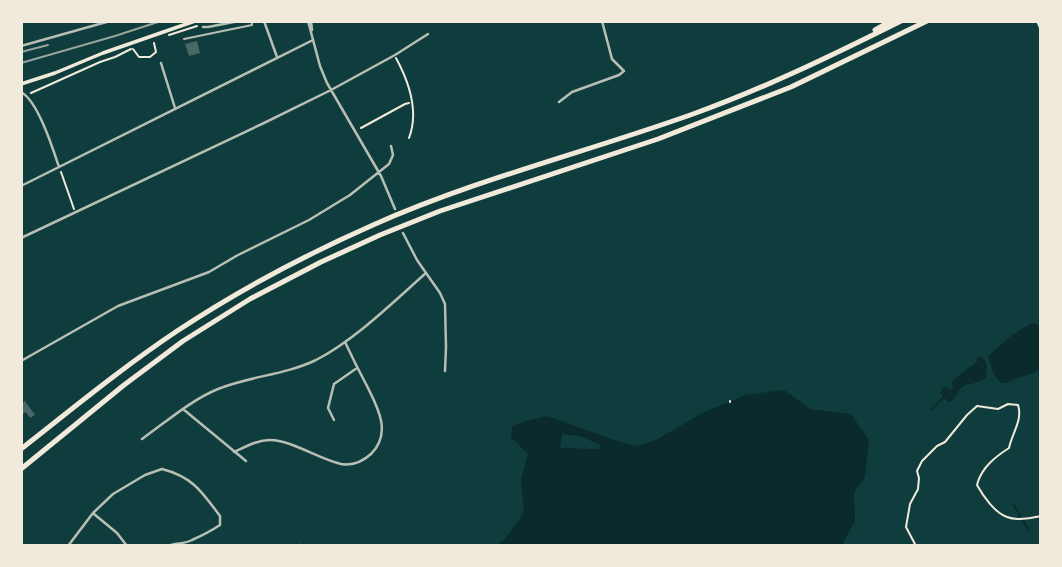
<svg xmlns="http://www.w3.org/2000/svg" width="1062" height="567" font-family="Mulish,sans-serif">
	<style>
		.water { fill: #0a2a2b; fill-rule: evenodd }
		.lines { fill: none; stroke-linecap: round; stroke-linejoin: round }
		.stream { stroke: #0a2a2b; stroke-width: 2 }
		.building { fill: #486865 }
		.path { stroke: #f1e9da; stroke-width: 2 }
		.service { stroke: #b8beb3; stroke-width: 2 }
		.minor { stroke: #b8beb3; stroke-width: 2.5 }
		.secondary { stroke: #f1e9da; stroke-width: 3.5 }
		.motorway { stroke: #f1e9da; stroke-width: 5 }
		.rail { stroke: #97a49c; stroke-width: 2 }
	</style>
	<rect width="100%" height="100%" fill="#0f3d3e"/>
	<!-- water -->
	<path class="water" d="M1032,323l9,2v43c-9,6 -16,8 -26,11 -3,1 -6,4 -10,4 -10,1 -15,-20 -17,-27l24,-21z
		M977,357l7,1 3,8 -1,12 -11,5 -10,2 -5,4 -8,12 -4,1 -8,-9 4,-7 6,4 3,-2 -1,-6 7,-7 18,-13z
		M784,390l26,19 41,5 18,26 -4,37 -11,16 1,28 -11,20 -1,5h-347l10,-8 18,-26 -3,-32 7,-26 -17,-17 1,-11 10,-4 25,-6 70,25 20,5 19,-6 46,-27 43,-18zM562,434l17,2 22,9 -3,4 -38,-1z"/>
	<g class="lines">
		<!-- stream -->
		<path class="stream" d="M931,410l12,-12
			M1014,505l3,6
			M1019,514l1,2
			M1023,520l5,10"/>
	</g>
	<!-- building -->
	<path class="building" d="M197,41l3,12 -11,3 -4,-12z
		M25,401l10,14 -5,3 -4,-6 -5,3v-11z"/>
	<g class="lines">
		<!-- path -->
		<path class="path" d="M1037,21l4,9
			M169,35l28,-9
			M133,49l6,8h11l6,-5 -2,-9
			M396,58c13,24 23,54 13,80
			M31,93l69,-31 15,-5 16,-8
			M361,128l44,-24 4,-1
			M61,172l13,37
			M730,401v1
			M916,546l-10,-19 4,-23 8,-15 1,-11 -2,-7 5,-10 15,-15 8,-4 22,-27 10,-9 21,3 10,-5 10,1c5,15 -6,28 -9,43 -14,9 -28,20 -32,37 6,11 18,28 30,32 9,4 25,1 34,-1"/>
		<!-- service -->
		<path class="service" d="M184,39l68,-14v-4"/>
		<!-- minor -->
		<path class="minor" d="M264,21l13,36
			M308,21l12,45 7,17 54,93 14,33
			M311,21l1,9
			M203,27h5l31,-6
			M21,46l89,-25
			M161,63l14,45
			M21,92c17,9 32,57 38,75
			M559,102l13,-10 47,-17 5,-4 -12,-12 -10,-38
			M21,186l292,-146
			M403,233l14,27 23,33 5,11 1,43 -1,24
			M21,238l243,-115 67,-33 64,-35 33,-21
			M21,361l97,-55 91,-34 29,-17 71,-35 41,-25 39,-31 4,-9 -2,-9
			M183,409l63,52
			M334,420l-6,-12 6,-24 23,-16
			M142,439c24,-17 49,-39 76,-50 32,-13 67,-14 98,-29 39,-20 77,-58 110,-87
			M234,452c11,-5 23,-12 36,-12 21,0 49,19 71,24 11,2 21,-2 30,-10 21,-21 7,-46 -4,-68 -8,-15 -15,-29 -22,-44
			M94,514l23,19 10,13
			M68,546l25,-33 20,-19 32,-19 17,-6c31,8 40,23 58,47v9c-9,6 -19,11 -28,15 -7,4 -17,3 -24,6
			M300,546v-1"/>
		<!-- secondary -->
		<path class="secondary" d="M21,84l34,-11 48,-20 92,-32"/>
		<!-- motorway -->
		<path class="motorway" d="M875,30l16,-9
			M21,449c51,-40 102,-82 156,-118 62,-41 128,-76 196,-106 103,-46 214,-73 320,-111 72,-26 140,-59 208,-93
			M21,469l103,-84 59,-44 67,-42 71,-37 59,-27 60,-24 218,-72 133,-52 136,-66"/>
		<!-- rail -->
		<path class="rail" d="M21,52l27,-7
			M21,63l94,-27 46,-15"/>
	</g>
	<!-- border -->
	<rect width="1062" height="567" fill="none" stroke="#f1e9da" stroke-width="46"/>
</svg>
